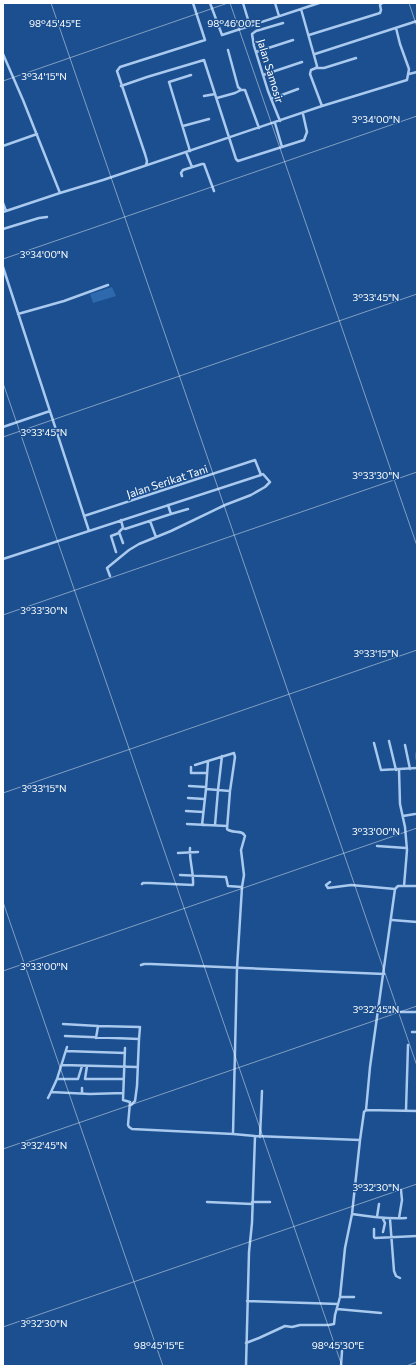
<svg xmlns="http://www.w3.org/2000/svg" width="420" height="1369" font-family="Commissioner,sans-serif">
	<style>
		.green { fill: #2e69ad }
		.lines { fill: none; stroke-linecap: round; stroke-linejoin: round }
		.minor { stroke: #a9c9ee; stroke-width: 2.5 }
		.ticks { fill: none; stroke: #fff; stroke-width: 1; stroke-opacity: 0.45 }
		.labels { text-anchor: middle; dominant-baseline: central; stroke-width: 3; stroke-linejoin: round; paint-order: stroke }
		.street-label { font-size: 11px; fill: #fff; stroke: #1b4f8f }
		.ticks-label { font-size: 10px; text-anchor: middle; fill: #fff; stroke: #1b4f8f; stroke-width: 3; stroke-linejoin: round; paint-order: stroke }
	</style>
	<rect width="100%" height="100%" fill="#1b4f8f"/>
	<!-- green -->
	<path class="green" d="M112,287l4,9 -23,7 -3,-9z"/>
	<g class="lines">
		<!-- minor -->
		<path class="minor" d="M210,3l12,32 79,-26
			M243,3l7,23
			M275,3l4,13
			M309,35l71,-22 1,-3 -1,-5 2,-2
			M228,50l10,37 3,3h4l14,38
			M256,52l37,-12
			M3,54l20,46 37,93 -57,19
			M315,54l102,-33
			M316,68h8l32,-10
			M409,74l8,-2
			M263,75l39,-13
			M121,86l26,-9 57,-17 32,99 2,2 66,-21 3,-8 -4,-18
			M204,96l11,-2
			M217,98l18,-5 6,-3
			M271,99l27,-10
			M322,106l85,-26 2,-11 -9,-25 -4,-16
			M280,121l-12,-30 -14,-45 -2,-12 4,-3 27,-8
			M275,123l7,24
			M183,126l26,-7
			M3,146l34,-12
			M190,151l-21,-69 22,-7
			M186,152l6,15
			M146,165l1,-4 -2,-7 -28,-83 3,-4 85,-27 -12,-37
			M182,176l-1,-3 2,-3 19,-6h2l10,27
			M60,193l43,-13 219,-74 -12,-32 1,-4 5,-2 1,-2 -16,-57 18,-6
			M3,203l3,8
			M3,229l36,-11 8,-1
			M3,267l86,264
			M18,314l46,-13 44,-16
			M3,427l47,-16
			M168,505l3,9 17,-5
			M84,516l171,-56 6,15
			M121,520l2,8 2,1 46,-15
			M150,521l6,16
			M123,543l-4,-11 4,-4
			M116,552l-5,-16 8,-3
			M3,559l258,-84 2,-1 7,8 -5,5 -14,8 -26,10 -54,26 -32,13 -10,6 -22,18 3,8
			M389,741l7,29
			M374,743l7,27 36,-2
			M405,745l5,24
			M417,753v6
			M195,765l39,-12 1,4 -5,34
			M191,767v6h16
			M399,769l1,35 5,23 2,23 -3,36
			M189,786l17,1
			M206,789l2,-28
			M188,798l16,1
			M186,811l17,1
			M403,816l12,-2
			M187,824l40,2
			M202,825l4,-36 12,1 -3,35
			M377,846l29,2
			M178,853l20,-1
			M180,875l46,2 2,9 14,1 2,-12 -3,-25 4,-14c-3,-7 -13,-2 -18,-7l3,-38 -12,-1 4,-34
			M330,882l-4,3 2,3 23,-3 44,4
			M142,884l1,-1h7l43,2c1,-14 -4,-23 -3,-37
			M392,920l25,2
			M141,965l3,-1h7l233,10
			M378,1012h39
			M63,1024l35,2
			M412,1032h5
			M65,1036l74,3 -2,47 -2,15 -4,4
			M96,1038l2,-12 42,1 -1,12
			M125,1048l-2,52 7,2 -2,23 1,2 3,2 101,5 22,2 105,4 4,-28 2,-2 4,-43 25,-178 3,-3h19
			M66,1051l59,2
			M62,1065l75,2
			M87,1066l-2,13h38
			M57,1079h21l4,-13
			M51,1092l6,-13 10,-32
			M82,1093v-5
			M48,1098l3,-6 39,2 33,-1
			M366,1110l51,1
			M406,1110l2,-65
			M233,1134l4,-166 5,-81
			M260,1137l2,-46
			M207,1202l45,2
			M252,1202h18
			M352,1214c19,3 34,5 54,4
			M377,1217l2,-13
			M399,1218l3,-18 -1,-10
			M383,1219l2,4 -2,9
			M390,1219l4,52 2,5 4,2
			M374,1229v8l1,1 42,-2
			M340,1297h14
			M247,1301l91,3
			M337,1309l44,4
			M246,1343l13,-5 26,-12 7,1 8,-2h29l5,-1 1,-9 5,-18 5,-49 7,-34 8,-74
			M246,1366l3,-114 3,-29 3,-87
			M341,1366l1,-15"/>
	</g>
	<!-- ticks -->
	<path class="ticks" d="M51,3l366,1063M230,3l187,543M409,3l8,24M3,81l225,-78M3,259l414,-143M3,383l339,983M3,437l414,-143M3,615l414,-143M3,793l414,-143M3,902l160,464M3,971l414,-143M3,1149l414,-143M3,1327l414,-143M406,1366l11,-4"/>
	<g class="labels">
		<!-- street labels -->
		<g class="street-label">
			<text transform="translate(271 71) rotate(73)">Jalan Samosir</text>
			<text transform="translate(167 481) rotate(-18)">Jalan Serikat Tani</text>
		</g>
	</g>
	<g class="ticks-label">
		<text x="55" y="27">98°45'45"E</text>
		<text x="234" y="27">98°46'00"E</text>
		<text x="44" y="80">3°34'15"N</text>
		<text x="376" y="123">3°34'00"N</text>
		<text x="44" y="258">3°34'00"N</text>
		<text x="376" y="301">3°33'45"N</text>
		<text x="44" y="436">3°33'45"N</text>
		<text x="376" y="479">3°33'30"N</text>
		<text x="44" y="614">3°33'30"N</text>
		<text x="376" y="657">3°33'15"N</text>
		<text x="44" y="792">3°33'15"N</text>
		<text x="376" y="835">3°33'00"N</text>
		<text x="44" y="970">3°33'00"N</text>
		<text x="376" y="1013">3°32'45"N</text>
		<text x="44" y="1149">3°32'45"N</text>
		<text x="376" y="1191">3°32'30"N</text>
		<text x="44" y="1327">3°32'30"N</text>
		<text x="159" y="1349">98°45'15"E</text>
		<text x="338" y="1349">98°45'30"E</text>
	</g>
	<!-- border -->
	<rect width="420" height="1369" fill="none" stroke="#ffffff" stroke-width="8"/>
</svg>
